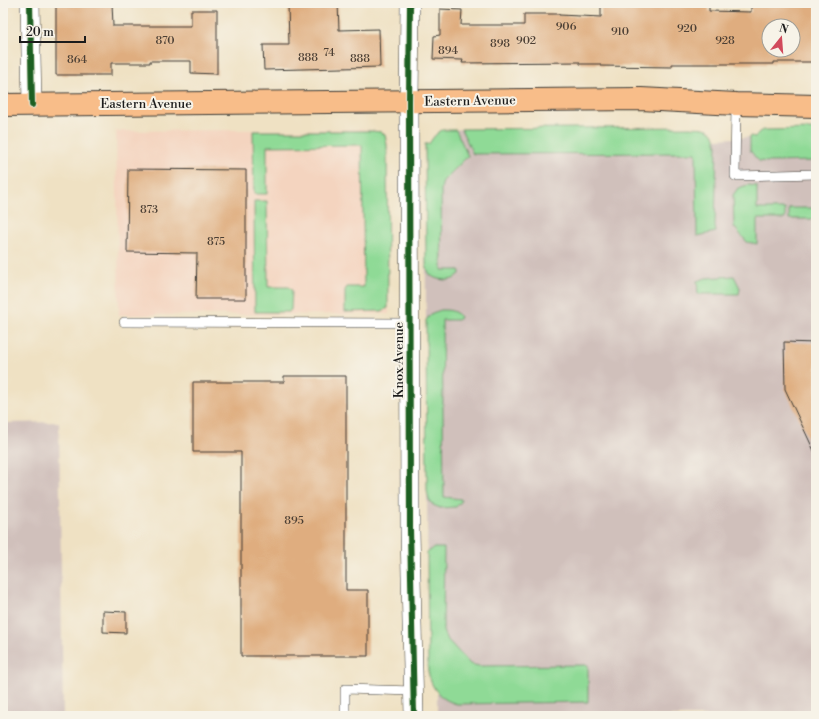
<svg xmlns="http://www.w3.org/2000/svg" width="819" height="719" font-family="'Libre Bodoni',serif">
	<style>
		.built { fill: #f4d4bf }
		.industrial { fill: #d0c0bb }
		.green { fill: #8fda96; stroke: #567b59 }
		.building { fill: #dfad7f; fill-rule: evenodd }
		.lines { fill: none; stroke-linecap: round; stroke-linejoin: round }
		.lane-casing { stroke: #3c3a35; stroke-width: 10 }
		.street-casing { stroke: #3c3a35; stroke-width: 20 }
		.primary-casing { stroke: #3c3a35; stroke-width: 24 }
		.lane { stroke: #fff; stroke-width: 9 }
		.street { stroke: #fff; stroke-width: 19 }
		.primary { stroke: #f8bd89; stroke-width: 22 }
		.cycleway-casing { stroke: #f7f3e8; stroke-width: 8 }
		.cycleway { stroke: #1b5e20; stroke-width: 6 }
		.labels { text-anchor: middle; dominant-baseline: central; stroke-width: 4; stroke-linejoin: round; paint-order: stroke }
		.number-label { font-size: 11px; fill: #4d4035 }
		.street-label { font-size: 13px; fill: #1c1c1c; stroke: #f7f3e8 }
	</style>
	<rect width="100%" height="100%" fill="#f7f3e8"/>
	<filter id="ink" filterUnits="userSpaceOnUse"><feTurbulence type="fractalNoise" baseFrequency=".025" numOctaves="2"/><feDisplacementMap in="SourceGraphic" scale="8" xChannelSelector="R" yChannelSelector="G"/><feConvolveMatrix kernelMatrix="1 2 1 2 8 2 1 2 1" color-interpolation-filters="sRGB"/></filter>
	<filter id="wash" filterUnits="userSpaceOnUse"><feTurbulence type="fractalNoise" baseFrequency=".012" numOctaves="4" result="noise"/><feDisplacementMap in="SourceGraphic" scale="16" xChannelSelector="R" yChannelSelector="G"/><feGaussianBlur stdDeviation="0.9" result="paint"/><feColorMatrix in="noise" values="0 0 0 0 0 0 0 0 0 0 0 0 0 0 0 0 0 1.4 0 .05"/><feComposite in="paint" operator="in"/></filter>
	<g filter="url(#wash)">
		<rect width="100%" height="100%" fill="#efe1c3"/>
		<!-- built -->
		<path class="built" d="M355,129l19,1 10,3 4,7 1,174 -270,1 -3,-184z"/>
		<!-- industrial -->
		<path class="industrial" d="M703,128l10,5 2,6 39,-2 5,-5 4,-2 53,-1v587h-379v-24l-7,-12 -2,-9 -3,-527h4l4,-7 4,-4 5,-3h14l5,-1z
			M59,422l4,294h-60v-293z"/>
		<!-- green -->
		<path class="green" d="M690,127c7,1 17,-1 23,6 2,3 3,9 4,12l-2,81 1,6 -19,4 -1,-83 -223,1 -12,-25z
			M816,129v32l-47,1 -10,-1 -4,-4 -5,-7v-14l5,1 4,-5 4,-2z
			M442,130h14l12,26 -25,25 -2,8 1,81h17l1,2v2c-2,1 -4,3 -5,4 -3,2 -7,2 -10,2 -13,-1 -18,-5 -19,-18l-1,-118h4c4,-7 7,-10 13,-14z
			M253,131h119l9,1 4,3 2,10 1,163 -6,3 -37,1v-22l2,-3h17l-2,-142 -95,1v48h-13z
			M748,185l9,1v23h28v10h-28v25l-10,-2 -13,-15 -1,-32 5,-7z
			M254,201h13l1,86h21l3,3 -1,20 -2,2h-34z
			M789,208h27v11h-27z
			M734,276l6,12 -1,6h-41l-1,-13 9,-3z
			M441,310c8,0 14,0 19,7l-2,3h-16l2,177 17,2v3l-5,5 -16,1 -7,-3 -4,-5 -2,-9 -1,-171 6,-7z
			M434,548h10l-1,83 3,7 24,26 9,2 109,-1v37l-131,2c-4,-1 -9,-3 -12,-5 -10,-6 -15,-17 -17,-28l-1,-119z"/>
		<g id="blocks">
			<!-- building -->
			<path class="building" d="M56,3h56l1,23h78v-16h26v64l-26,-1v-12h-41v2h-39v12h-55z
				M288,3h50l1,27 40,-1 1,38 -116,3 -1,-25h26z
				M601,3h108v8l42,1v-9h65v59h-42v2h-102v3l-72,-1v-2h-20v-2l-118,1 1,-3 -30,-1 1,-23 6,-1v-26l22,1 -1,15h63v-11h35v1l42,2zM769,26h24v24h-24z
				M128,169l118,1v129h-50l1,-46 -70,-1z
				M784,342l32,1v112l-31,-66z
				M284,376h62v214h22v66h-127v-204h-48v-70h91z
				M103,611l23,1v21l-23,-1z"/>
		</g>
	</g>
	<g filter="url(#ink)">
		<use href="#blocks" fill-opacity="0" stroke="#3c3a35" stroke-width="1"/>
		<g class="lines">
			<defs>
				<path id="lane" d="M736,104l-1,72 81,-2
					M124,322l286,1
					M345,716v-27l68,2"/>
				<path id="street" d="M30,3l2,102
					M410,3l-1,99 1,428 4,186"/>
				<path id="primary" d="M3,105l638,-6 95,5 80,2"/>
			</defs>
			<!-- lane casing -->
			<use href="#lane" class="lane-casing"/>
			<!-- street casing -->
			<use href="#street" class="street-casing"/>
			<!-- primary casing -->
			<use href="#primary" class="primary-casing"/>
			<!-- lane -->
			<use href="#lane" class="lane"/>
			<!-- street -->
			<use href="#street" class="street"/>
			<!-- primary -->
			<use href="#primary" class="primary"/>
			<defs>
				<path id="cycleway" d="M30,3l2,102
					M410,3l-1,99 1,428 4,186"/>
			</defs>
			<!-- cycleway casing -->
			<use href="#cycleway" class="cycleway-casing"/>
			<!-- cycleway -->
			<use href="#cycleway" class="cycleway"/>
		</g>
	</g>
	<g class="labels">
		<!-- number labels -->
		<g class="number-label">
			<text x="566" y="27">906</text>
			<text x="687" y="29">920</text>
			<text x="620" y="32">910</text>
			<text x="165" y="41">870</text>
			<text x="526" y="41">902</text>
			<text x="725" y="41">928</text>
			<text x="500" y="44">898</text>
			<text x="448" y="51">894</text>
			<text x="329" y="53">74</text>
			<text x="308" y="58">888</text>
			<text x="360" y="59">888</text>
			<text x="77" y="60">864</text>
			<text x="149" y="210">873</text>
			<text x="216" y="242">875</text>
			<text x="294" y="521">895</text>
		</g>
		<!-- street labels -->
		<g class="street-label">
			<text transform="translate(470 101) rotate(-1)">Eastern Avenue</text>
			<text x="146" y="104">Eastern Avenue</text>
			<text transform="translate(399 360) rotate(-90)">Knox Avenue</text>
		</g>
	</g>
	<!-- margin -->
	<rect width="819" height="719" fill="none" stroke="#f7f3e8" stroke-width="16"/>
	<!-- north arrow -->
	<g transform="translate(781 38) rotate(17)"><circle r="19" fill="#f7f3e8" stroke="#9f9d96"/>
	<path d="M0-3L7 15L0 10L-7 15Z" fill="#d1495b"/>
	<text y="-6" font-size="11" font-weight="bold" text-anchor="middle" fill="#1c1c1c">N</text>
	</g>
	<!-- scale -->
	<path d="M20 36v6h65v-6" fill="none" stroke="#1c1c1c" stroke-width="2"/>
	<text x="26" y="36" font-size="12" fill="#1c1c1c" stroke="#f7f3e8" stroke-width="3" paint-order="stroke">20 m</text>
</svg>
